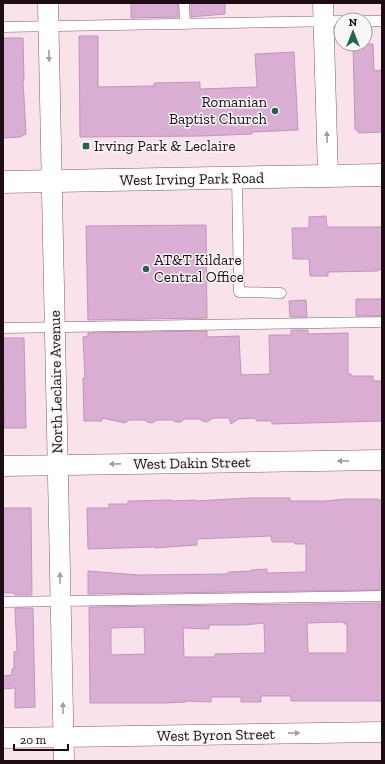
<svg xmlns="http://www.w3.org/2000/svg" width="385" height="764" font-family="'Zilla Slab',serif">
	<style>
		.building { fill: #daadd2; stroke: #c195ba; fill-rule: evenodd }
		.lines { fill: none; stroke-linecap: round; stroke-linejoin: round }
		.lane-casing { stroke: #88576c; stroke-width: 11 }
		.street-casing { stroke: #88576c; stroke-width: 21 }
		.primary-casing { stroke: #88576c; stroke-width: 23 }
		.lane { stroke: #fff; stroke-width: 10 }
		.street { stroke: #fff; stroke-width: 20 }
		.primary { stroke: #fff; stroke-width: 22 }
		.oneway { fill: #a59da1 }
		.poi-dot { fill: #216251; stroke: #f7f7f7; stroke-width: 1.5 }
		.labels { text-anchor: middle; dominant-baseline: central; stroke-width: 3; stroke-linejoin: round; paint-order: stroke }
		.poi-label { font-size: 15px; fill: #1f0b14; stroke: #f7f7f7; text-anchor: start }
		.street-label { font-size: 15px; fill: #1f0b14; stroke: #f7f7f7 }
	</style>
	<rect width="100%" height="100%" fill="#fae2eb"/>
	<!-- building -->
	<path class="building" d="M131,3h47v14l-47,1z
		M191,3h34v11l-34,3z
		M79,36h19v51l56,-1v-3l46,-1v7l57,-2 -2,-33 39,-2 4,78 -46,2v2l-49,2 -123,1z
		M3,38h20l1,42h-1l3,54 -6,3 -17,1z
		M353,44h20l1,27 8,-1v62l-23,1 -4,-4z
		M326,216l1,11h55v43h-4v1l-50,1v4h-18l-1,-17h-16l-1,-31h17v-11z
		M206,225l1,93 -119,2 -2,-94z
		M356,299h26v17h-26z
		M306,300l1,17h-17l-1,-16z
		M291,330h17v4l40,-1v41h3v2h22v5h9v40l-110,3v-3h-15l-2,-3 -17,1 -7,5 -2,-6h-16l-6,4 -5,-1 -2,-2h-16l-3,3h-6l-2,-2h-16l-5,3 -5,-1 -2,-2h-16l-4,3 -23,-5v3h-18l-1,-43h2l-2,-41 5,-1v-3l119,-2v6l32,-1 2,39 29,-1 -1,-39h22z
		M3,338h21l2,90h-22z
		M249,498h41v3h35l21,-2h32v1h4v71h-2v19l-292,4v-23l50,4 90,-1v-2l23,-1v-1l16,-1v4l39,-1v-28h-11v-2h-23l-1,-6 -74,3v6l-42,3v-1l-67,2 -1,-41h22v-4h19v-3l44,-1v1l23,-1v1z
		M3,508h28l1,87h-17l-1,-2h-11z
		M380,603v3h2v95h-91v-5h-30v6h-20v-5h-30v5l-25,-1v1l-20,1h-76l-1,-96zM344,622v2h3v29h-39l-1,-30zM264,623l1,30 -50,1v3h-31l-1,-29 26,1v-4h35zM144,627l1,27 -34,1v-27z
		M15,608h18l2,99 -20,1v-20l-12,1v-13l9,-1v-6h2v-17l3,-1z"/>
	<g class="lines">
		<defs>
			<path id="lane" d="M184,3l1,21
				M365,21h17
				M3,27l338,-6
				M237,178l2,114 42,1
				M3,328l379,-6
				M3,602l379,-6"/>
			<path id="street" d="M48,3l16,758
				M323,3l5,173
				M3,466l379,-6
				M3,738l379,-6"/>
			<path id="primary" d="M3,182l379,-7"/>
		</defs>
		<!-- lane casing -->
		<use href="#lane" class="lane-casing"/>
		<!-- street casing -->
		<use href="#street" class="street-casing"/>
		<!-- primary casing -->
		<use href="#primary" class="primary-casing"/>
		<!-- lane -->
		<use href="#lane" class="lane"/>
		<!-- street -->
		<use href="#street" class="street"/>
		<!-- primary -->
		<use href="#primary" class="primary"/>
	</g>
	<!-- one-way arrows -->
	<defs><path id="oneway-solid" d="M-6-.8H1V-3.2L6.5 0L1 3.2V.8H-6Z"/></defs>
	<g class="oneway">
		<use href="#oneway-solid" transform="translate(49 56) rotate(89)"/>
		<use href="#oneway-solid" transform="translate(327 137) rotate(-92)"/>
		<use href="#oneway-solid" transform="translate(343 461) rotate(179)"/>
		<use href="#oneway-solid" transform="translate(115 464) rotate(179)"/>
		<use href="#oneway-solid" transform="translate(60 578) rotate(-91)"/>
		<use href="#oneway-solid" transform="translate(63 708) rotate(-91)"/>
		<use href="#oneway-solid" transform="translate(294 733) rotate(-1)"/>
	</g>
	<!-- markers -->
	<g class="poi-dot">
		<circle cx="275" cy="111" r="4"/>
		<rect x="82" y="142" width="8" height="8" rx="2"/>
		<circle cx="146" cy="269" r="4"/>
	</g>
	<g class="labels">
		<!-- poi labels -->
		<g class="poi-label">
			<text x="267" y="102" text-anchor="end">Romanian<tspan x="267" dy="17">Baptist Church</tspan></text>
			<text x="94" y="146">Irving Park &amp; Leclaire</text>
			<text x="154" y="260">AT&amp;T Kildare<tspan x="154" dy="17">Central Office</tspan></text>
		</g>
		<!-- street labels -->
		<g class="street-label">
			<text transform="translate(192 179) rotate(-1)">West Irving Park Road</text>
			<text transform="translate(56 382) rotate(-91)">North Leclaire Avenue</text>
			<text transform="translate(192 463) rotate(-1)">West Dakin Street</text>
			<text transform="translate(216 735) rotate(-1)">West Byron Street</text>
		</g>
	</g>
	<!-- border -->
	<rect width="385" height="764" fill="none" stroke="#1f0b14" stroke-width="8"/>
	<!-- north arrow -->
	<g transform="translate(353 32)"><circle r="19" fill="#f7f7f7" stroke="#a1999c"/>
	<path d="M0-3L7 15L0 10L-7 15Z" fill="#216251"/>
	<text y="-6" font-size="11" font-weight="bold" text-anchor="middle" fill="#1f0b14">N</text>
	</g>
	<!-- scale -->
	<path d="M14 744v6h54v-6" fill="none" stroke="#1f0b14" stroke-width="2"/>
	<text x="20" y="744" font-size="12" fill="#1f0b14" stroke="#f7f7f7" stroke-width="3" paint-order="stroke">20 m</text>
</svg>
